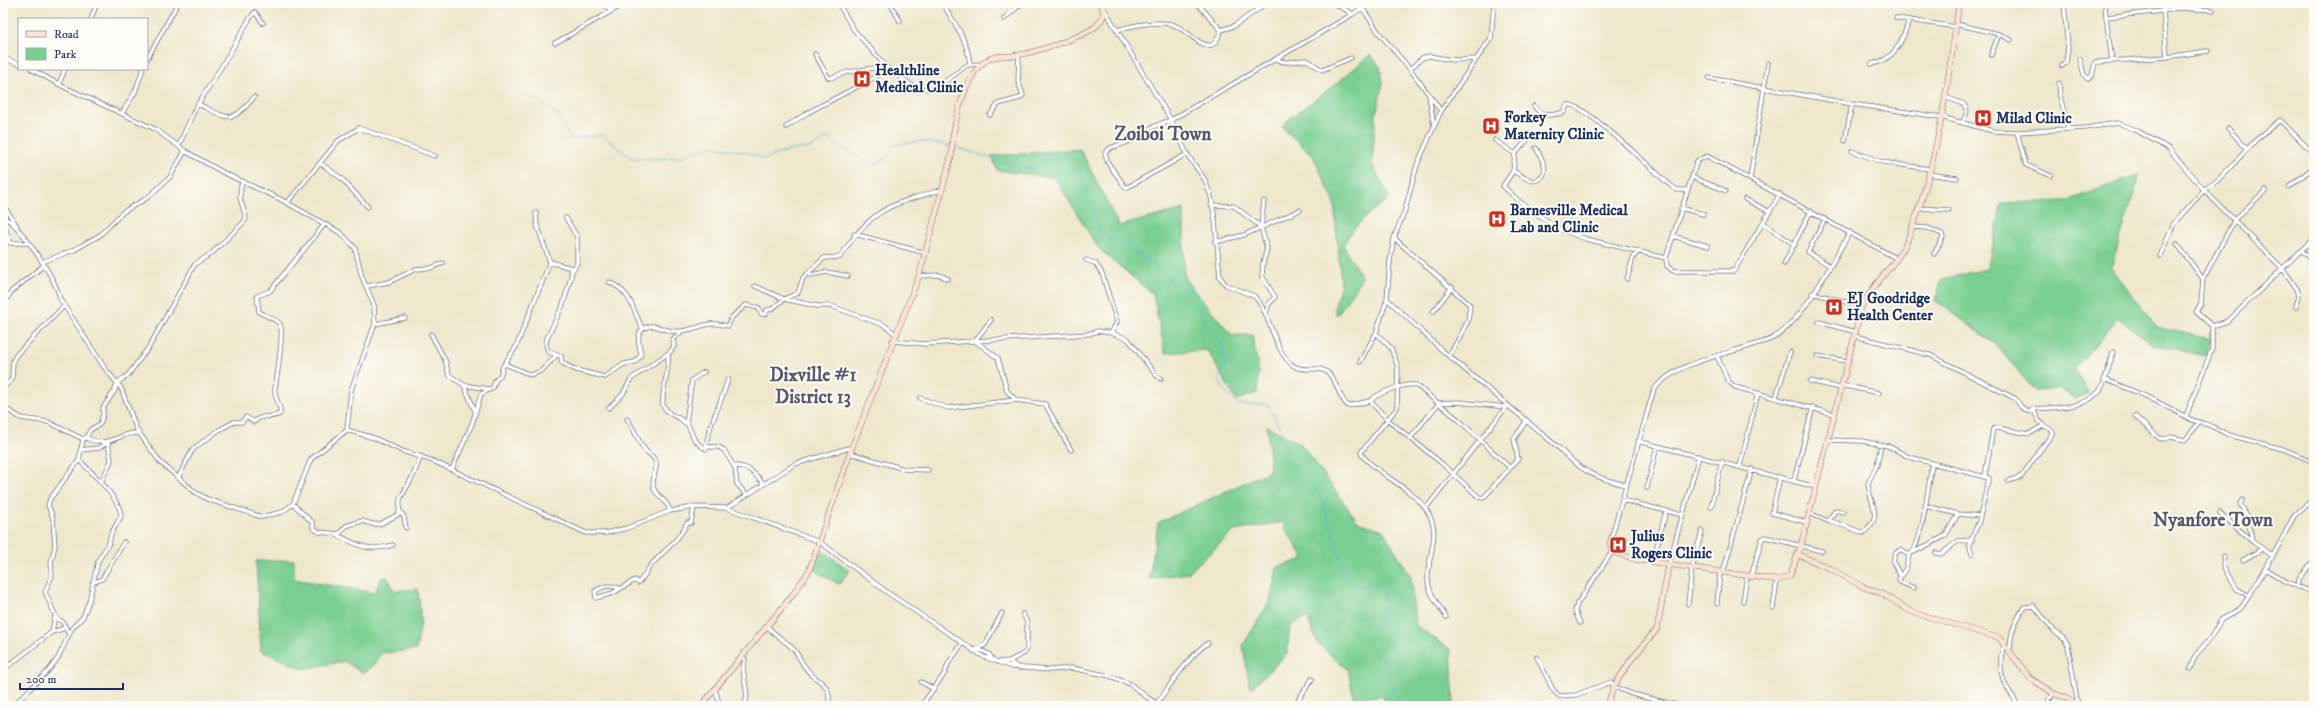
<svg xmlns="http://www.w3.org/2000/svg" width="2317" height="709" font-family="'IM FELL DW Pica',serif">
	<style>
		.green { fill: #7acf92; stroke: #4a7f78 }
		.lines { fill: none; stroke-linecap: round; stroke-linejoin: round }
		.stream { stroke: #59b4d7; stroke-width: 1 }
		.street-casing { stroke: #656f84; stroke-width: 5 }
		.secondary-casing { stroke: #656f84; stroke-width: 6 }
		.street { stroke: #fff; stroke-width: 3.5 }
		.secondary { stroke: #fee3d2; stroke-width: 5 }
		.labels { text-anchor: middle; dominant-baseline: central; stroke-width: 4; stroke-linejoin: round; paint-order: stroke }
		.poi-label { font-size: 15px; font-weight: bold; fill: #1b2f5e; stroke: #fdfcf7; text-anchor: start }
		.district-label { font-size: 19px; font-weight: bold; fill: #59586d; stroke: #fdfcf7 }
	</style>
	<rect width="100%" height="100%" fill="#fdfcf7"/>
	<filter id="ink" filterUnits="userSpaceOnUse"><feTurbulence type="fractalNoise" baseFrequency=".025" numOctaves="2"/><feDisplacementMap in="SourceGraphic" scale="8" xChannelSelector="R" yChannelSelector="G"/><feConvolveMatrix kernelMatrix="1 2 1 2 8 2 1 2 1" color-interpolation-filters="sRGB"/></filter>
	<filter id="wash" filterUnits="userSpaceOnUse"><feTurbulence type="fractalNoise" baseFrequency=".012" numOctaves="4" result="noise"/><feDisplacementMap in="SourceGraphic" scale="16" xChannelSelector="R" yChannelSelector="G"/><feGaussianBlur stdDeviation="0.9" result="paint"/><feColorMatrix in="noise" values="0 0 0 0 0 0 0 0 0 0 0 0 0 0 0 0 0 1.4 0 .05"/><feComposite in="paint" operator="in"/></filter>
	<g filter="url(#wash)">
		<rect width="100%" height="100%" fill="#eee7cb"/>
		<!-- green -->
		<path class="green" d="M1370,55l10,11 3,17 -7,31 -4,50 18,35c-21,13 -35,25 -47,46l19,33 -25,37 -3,-6 7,-25 -7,-83 -21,-45 -31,-29 9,-10 39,-28z
			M1080,149l39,77 65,-17v69l48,57h20l7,37 -2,21 -21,7 -29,-50 -42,3 -12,-59 -54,-45 -44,-71 -58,-8 -5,-14z
			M2140,174l-29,93 45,60 55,12 -6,17 -53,-12 -34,-26 -43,50 13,25 -13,6 -15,-10 -25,2 -40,-47 -60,-44 7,-21 45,-10 15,-66 65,-2z
			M1267,426l34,18 57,78 25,8 28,47 4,48 36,25 3,56h-68l-3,-11 -29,4 -6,-29 -30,-26 -11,-27 -17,9 -3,28 -37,35 -7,-44 27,-44 7,-34 27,-8 -22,-37 -48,9 -46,42 -39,6 9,-56 112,-52z
			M823,551l27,20 -11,13 -22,-12 -5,-6z
			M294,560v19l81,14 6,-15 6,-1 8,14 23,-2 3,34 -5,27 -35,3 -9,14 -9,6 -19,-12 -41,8 -42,-18 -5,-90z"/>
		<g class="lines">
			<!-- stream -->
			<path class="stream" d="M532,96l26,19 13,24 31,-4 29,23 26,1 26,-3 29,-10 34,6 18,7 27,-9 19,-2 17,-10 32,20 18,6 11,-7 5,-12 28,-4 29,5
				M955,147l75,23 21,-13 28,15 22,62 20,9 40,26 9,13 22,9 14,35 15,15 5,23 -7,16c14,27 18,26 48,24l16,30 6,29 31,31 27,83 9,9 21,-3 7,10 1,13 -7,7 3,12 13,2 4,14 -14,13 1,14 14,38"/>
		</g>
	</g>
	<g filter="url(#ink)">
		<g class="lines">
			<defs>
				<path id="street" d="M602,3l9,8
					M890,3l10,18
					M942,3c13,20 26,38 28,62
					M1197,3l24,27 13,-4 33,-23
					M1333,3l20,11 16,-11
					M1359,3l20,30 31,36 31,42
					M1897,3l16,3 7,-3
					M2162,3l1,8 14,-3 36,2
					M1103,7l68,113 16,34 18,26 6,17 4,23 5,57 6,8 28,11 5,6c12,17 17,53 35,64 11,7 24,-1 33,6 11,9 11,25 21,34l22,-5 18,19 52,42 39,35 4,1 3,-3 32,-36 -4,-20 13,-19
					M2106,17l6,44
					M1896,18l60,9
					M91,19l6,-16
					M1004,19l18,-16
					M1956,24l43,10 -8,21
					M1117,30c17,-5 36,-9 54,-6 14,3 29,24 40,21 6,-1 8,-10 10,-15
					M1999,34l12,6
					M555,43l71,-40
					M815,54l13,23 2,1 18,-6 32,-5 9,3 27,18 15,1 7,-2 29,-22 15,-1
					M2167,57l41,-6
					M3,58l16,6
					M147,59l31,-56
					M1276,59c11,6 19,1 31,1l15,10 29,-12
					M2080,59l4,16 4,3 4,-2 3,-13 3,-1 69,-5 -4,-46 -57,6 -1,-14
					M1871,64c23,-3 32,-23 38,-44
					M2062,66l4,-4 2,-14 -4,-45
					M31,69l31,17 93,43 30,22 39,22 56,26 61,34 14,15 7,29 12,28 1,19 -24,66 -4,40
					M1410,69l12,-11 7,-2 24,4 24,-1
					M1709,78l55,10 4,-25
					M2059,83l1,13 8,32
					M59,84l6,-15
					M1429,96l5,30
					M1945,97l19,7 3,7 -4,11
					M198,104c30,14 33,22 56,-7
					M1534,106c8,12 17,10 30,6l3,-7c13,-6 89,68 103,80l7,5h10
					M122,113l13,-21 8,-23
					M990,115l8,-11 22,-6 3,-3 -5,-14 1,-26
					M786,127l21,-14 82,-43 -35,-40 -16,-27
					M2228,128l19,21
					M2017,132l9,33 25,11
					M1528,139l-13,15 -2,17 -10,15 17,16 39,27 27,10 80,19
					M1495,140l20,14
					M1845,141l7,-37
					M179,145l16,-36 33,-53 22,-38 5,-6 8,11
					M1852,151l30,11 47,7
					M1187,154l-61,34 -18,-25 -3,-10c5,-8 15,-7 23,-11 14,-9 26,-17 43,-22l182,-106
					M320,163l21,15 27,29
					M1513,171c6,3 11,7 17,9 3,1 6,1 9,-1 12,-7 2,-22 -3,-31
					M1928,174l29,4
					M1692,177l34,14
					M1750,179l14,-91 88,16 89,13 52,14 24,1 68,-4 33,-5 18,7 33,19 35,41 79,79 14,20 2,7 -3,11
					M2289,187l25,-20
					M1780,194l-46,77h-61l-6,-5 -1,-8 31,-97 10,-5 189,102
					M1745,199l25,13
					M1264,201l-3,26 6,22 -4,14 -1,13 13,21 -6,7 -3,9
					M287,203l51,-62 21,-13 76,28
					M3,205l14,21
					M1211,205l23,1 27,21
					M1681,208l22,6
					M1918,208l31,2
					M3,217c17,7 54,64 57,82l44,68 17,21 16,42 23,32 35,30 12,7 55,18 20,-5 11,-8 18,-45 36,-29 27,8 28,13 31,10 153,72h20l21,-5 43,-17 24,-4 33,1 68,-44 57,-17
					M566,218l11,19v26l-6,10
					M1825,219l-17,33 22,14
					M3,220l7,23h18
					M1763,223l32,22
					M1912,227l16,1 14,6 1,3 -9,17
					M854,234l72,19
					M1673,236l35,10
					M1394,238l76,67 -2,16 -18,34
					M1215,242l29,-7 56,-25
					M2177,244l26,35 -2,24 -5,9 16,14 16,-5 86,-83
					M3,247l6,-6
					M2302,251l12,10
					M2160,256l14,-33 30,-33 14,-10 38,-40 24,-20 34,34
					M42,262l32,-12 26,-15 23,-23 24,-14 23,-21 15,-26
					M550,262l22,6 -1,9 -8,28 -16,33 -1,6 2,8 9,3
					M1784,264l27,-53
					M810,275l17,-3 21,4
					M919,276l21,-1 8,4
					M1627,279l6,-21 5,-7
					M2203,279l32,-60 31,-29
					M609,282c25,12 22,27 34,47
					M367,286l22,-4 27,-13 15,-1 12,-5
					M755,286l29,13 33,7h14l53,19 13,10
					M1812,293l50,13
					M1387,299l57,53 115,96c21,23 37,30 67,37
					M3,304l9,-13 31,-25
					M1433,312l19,-25
					M991,320l-16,21 23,17 9,33 9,9
					M1819,322l37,10
					M375,324l30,-6
					M1111,333l17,6 28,36 5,4
					M1376,333l15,15 7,19 -1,41 -36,44 1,3c14,18 49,33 63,53 19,24 1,48 3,73 1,13 12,26 18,36
					M431,334l14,26 4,15 15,10 25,4
					M1855,336l75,19 86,44 5,8 9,5 3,-3c23,-2 58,1 70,-24 4,-10 7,-22 10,-33
					M892,341l33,3 163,-10 10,-3 13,2 6,-11 -15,-49 -7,-10 -9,-3
					M668,354c2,18 -7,35 -5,52l7,8 9,4 9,7 6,14 8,8h17l5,3 11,18 2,16 9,10
					M1717,356l11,25 7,6 98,27
					M1817,356l30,5
					M1360,362l16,-29 11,-34 3,-38 4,-23 11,-28 12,-45 24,-54 50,-73 3,-35
					M505,364l26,11 10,-4 16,-16 4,1 1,7 14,7 29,7 19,-13 11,-2 6,-7c-1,-9 -6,-20 2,-26 10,-8 20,2 30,2 13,2 24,-5 37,-7 6,-1 12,1 18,2l4,-9 14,-12 13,3 2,6h5l1,-4 5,-1 12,-10 14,-6 5,-15 21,-20 16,-1c31,-48 49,-52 101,-67
					M2104,379l44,18 44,23 17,5 20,10 54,14 31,13
					M1810,381l30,7
					M464,385l11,26
					M1841,385l38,8
					M3,388l9,-9 1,-18 3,-6 48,-49
					M1776,397l14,-45
					M920,398l28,10 68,-8 29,4 26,46
					M1370,401c8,-8 34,-18 46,-16l43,35 51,48
					M3,407l18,11 27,4 35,17 3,-1c28,11 30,-6 53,-5
					M609,408l14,-14 8,-15 39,-27 4,-6 -1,-7 8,-7
					M2033,409l6,12 5,4
					M2135,416l24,22 6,1 6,-2 14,3 14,-17
					M2186,416l26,-67v-23
					M627,419c8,10 11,24 19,32 3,4 8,5 10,11 2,9 -6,18 -2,27 3,7 12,10 16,22
					M686,423l6,-43 12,-8
					M1411,437l28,-34 19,-1 48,5
					M86,438l4,-8 10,-6 3,-9v-7l12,-18 2,-7 11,-8 21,-28 46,-83 16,-10 33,-32 2,-4 -6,-20 1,-12 2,-5
					M1827,440l35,1 26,5 21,11 23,6c-2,14 -11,89 -23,92l-3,13 -7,11 1,3 14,6
					M1638,441l178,46
					M706,449c2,-25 16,-46 22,-70
					M80,450l19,-2 9,-6 3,19 -10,21
					M850,453l54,16 24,1
					M1932,463l57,15 -10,43 -10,24 3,9
					M734,466c14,-1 21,8 29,17
					M1740,466l18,-73
					M452,469l20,-45 9,-30 12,-6 2,-7 5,-5 3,-10 13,-19 34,-85 -13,-37 -1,-12
					M1985,476l8,-47 5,-1 31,6 15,-9 8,6v3l-31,43 -13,4
					M1780,477l-8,36 34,9
					M178,478l15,-29 26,-19 15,-8h8l4,-5 8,5c8,-9 17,-3 26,-8 2,-8 -7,-17 -5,-26 2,-10 9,-57 5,-64 -4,-5 -16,-9 -21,-12l-2,-16 13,-5 54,-66
					M1794,480l19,-73
					M1647,488l10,-42
					M1622,500l61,15
					M2242,500l-2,4 8,13 4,24
					M293,504l20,19v5l6,4 20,2 7,-8 16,-5 10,3h8l19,-10 1,-15 13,-23 8,-20
					M1926,506l32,8 22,2
					M1711,507l11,-46
					M727,508l93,34 68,51 96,64 28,10 38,3 22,-2 38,8 20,8 18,14 13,8
					M1426,508l82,-103
					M400,511l4,6 2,11
					M1809,513l21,9
					M2220,513l33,29 20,14
					M1829,520l34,13c22,-18 6,-29 5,-50l9,-18 4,-20
					M1828,521l8,-11 7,2
					M337,535c22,11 32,17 56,10
					M1610,542l44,-153c22,-26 64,-33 96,-43 7,-3 16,-4 23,-8 30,-16 59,-76 77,-106
					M1914,552l31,-16 13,-22
					M1936,553l5,1 17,-13 14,-1
					M2224,556l-1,11 14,22 12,7
					M2243,560l19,-11
					M1653,562l13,-51
					M1669,564l30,-108
					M2265,569l22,13 27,11
					M1723,573l29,-104
					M1900,575l-7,-13 2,-8 6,-5 8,6
					M1751,577l11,-38 3,-2 57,14
					M92,583l10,-4 22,-37
					M2297,587l1,-6 12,-16 4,-1
					M619,588c-10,-4 -15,-2 -24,3l1,7 17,-5 22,-13 3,3c6,-5 8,-12 13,-18 12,-13 29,-26 36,-42h4l3,-16
					M1743,601l4,-25
					M1688,604l4,-36 10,-37
					M1717,604l3,-32
					M1773,608l4,-28
					M2314,617l-2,6 2,12
					M1580,623l-5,-12 2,-7 35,-52
					M767,626c8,10 20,15 28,25 5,7 9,17 16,23 13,12 19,9 18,32
					M52,632l3,-17
					M69,634l-7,-13 -5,-2 -12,-27 7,-16 -1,-14 4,-16 -2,-28 -5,-13 2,-6 29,-39
					M2005,644c-6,10 -5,30 0,40 4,8 10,14 13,22
					M978,649l11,5 4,6
					M973,651l12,-6 17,-32
					M2010,651c0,-19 5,-28 14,-44l10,-1 21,26 9,7 4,6 10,61
					M1537,657l16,33 6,6 17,-1 35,-13c2,2 2,4 4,5l17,7 48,12
					M1009,661l16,-8 2,-4v-27l-4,-8
					M999,662l10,-1 10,7
					M2190,669l5,-13 16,-19 10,-17 20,-12 8,-12 24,-40 21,-40 20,-18
					M3,670l49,-38 13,-4
					M921,682l13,7
					M715,689l5,17
					M3,703l2,3
					M1157,703c12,-16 34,-50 51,-60
					M13,706l36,-36 9,-12 14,-30 11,-11 6,-16 9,-40 11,-18 2,-9 10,-18c-1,-18 -29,-43 -42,-56l4,-21
					M744,706l3,-9 -4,-29 2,-9
					M921,706l24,-33 3,-9 14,-20
					M1294,706l18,-27
					M2046,706l7,-13"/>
				<path id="secondary" d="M1610,542l2,10 27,8 138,20 13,-4 11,-31 61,-239c11,-24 35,-41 45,-65 31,-75 41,-159 52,-238
					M1797,554l34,15 32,18 18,6 31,19 87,26 31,40 23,15 15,6 9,7
					M701,706l90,-109 18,-26 43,-124 67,-171 33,-123c-1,-23 13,-85 39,-95 7,-3 18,-1 27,-3 18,-3 62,-17 77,-28 4,-3 6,-7 9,-12l-3,-12
					M1607,706l7,-20 17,-26 26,-31 12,-65"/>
			</defs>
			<!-- street casing -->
			<use href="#street" class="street-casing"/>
			<!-- secondary casing -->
			<use href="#secondary" class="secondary-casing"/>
			<!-- street -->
			<use href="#street" class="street"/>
			<!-- secondary -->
			<use href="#secondary" class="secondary"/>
		</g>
	</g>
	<!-- icons -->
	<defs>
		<symbol id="hospital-square" viewBox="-11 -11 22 22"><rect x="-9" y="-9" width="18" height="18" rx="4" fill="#c8321e" stroke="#fdfcf7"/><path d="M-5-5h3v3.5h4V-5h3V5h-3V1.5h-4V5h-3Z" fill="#fff"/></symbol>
	</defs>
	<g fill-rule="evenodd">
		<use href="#hospital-square" x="852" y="69" width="20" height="20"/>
		<use href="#hospital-square" x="1973" y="108" width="20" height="20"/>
		<use href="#hospital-square" x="1481" y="116" width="20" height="20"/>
		<use href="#hospital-square" x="1487" y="209" width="20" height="20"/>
		<use href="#hospital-square" x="1824" y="297" width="20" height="20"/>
		<use href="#hospital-square" x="1608" y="535" width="20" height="20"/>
	</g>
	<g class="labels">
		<!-- poi labels -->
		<g class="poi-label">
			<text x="875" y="70">Healthline<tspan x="875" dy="17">Medical Clinic</tspan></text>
			<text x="1504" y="117">Forkey<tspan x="1504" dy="17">Maternity Clinic</tspan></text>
			<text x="1996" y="118">Milad Clinic</text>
			<text x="1510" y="210">Barnesville Medical<tspan x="1510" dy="17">Lab and Clinic</tspan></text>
			<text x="1847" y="298">EJ Goodridge<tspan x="1847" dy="17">Health Center</tspan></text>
			<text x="1631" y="536">Julius<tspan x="1631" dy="17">Rogers Clinic</tspan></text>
		</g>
		<!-- district labels -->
		<g class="district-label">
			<text x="1163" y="134">Zoiboi Town</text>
			<text x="813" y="375">Dixville #1<tspan x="813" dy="22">District 13</tspan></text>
			<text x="2213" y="520">Nyanfore Town</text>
		</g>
	</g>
	<!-- margin -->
	<rect width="2317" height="709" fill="none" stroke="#fdfcf7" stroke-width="16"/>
	<!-- legend -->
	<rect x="18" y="18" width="130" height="52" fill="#fdfcf7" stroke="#a3aaba"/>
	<rect x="26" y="31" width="20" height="6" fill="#fee3d2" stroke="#a3aaba"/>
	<text x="54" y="38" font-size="12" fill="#1b2f5e">Road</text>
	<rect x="26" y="48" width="20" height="12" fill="#7acf92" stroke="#a3aaba"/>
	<text x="54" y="58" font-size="12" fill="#1b2f5e">Park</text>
	<!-- scale -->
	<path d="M20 683v6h103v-6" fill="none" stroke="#1b2f5e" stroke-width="2"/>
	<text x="26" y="683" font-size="12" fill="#1b2f5e" stroke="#fdfcf7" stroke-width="3" paint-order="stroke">200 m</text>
</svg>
